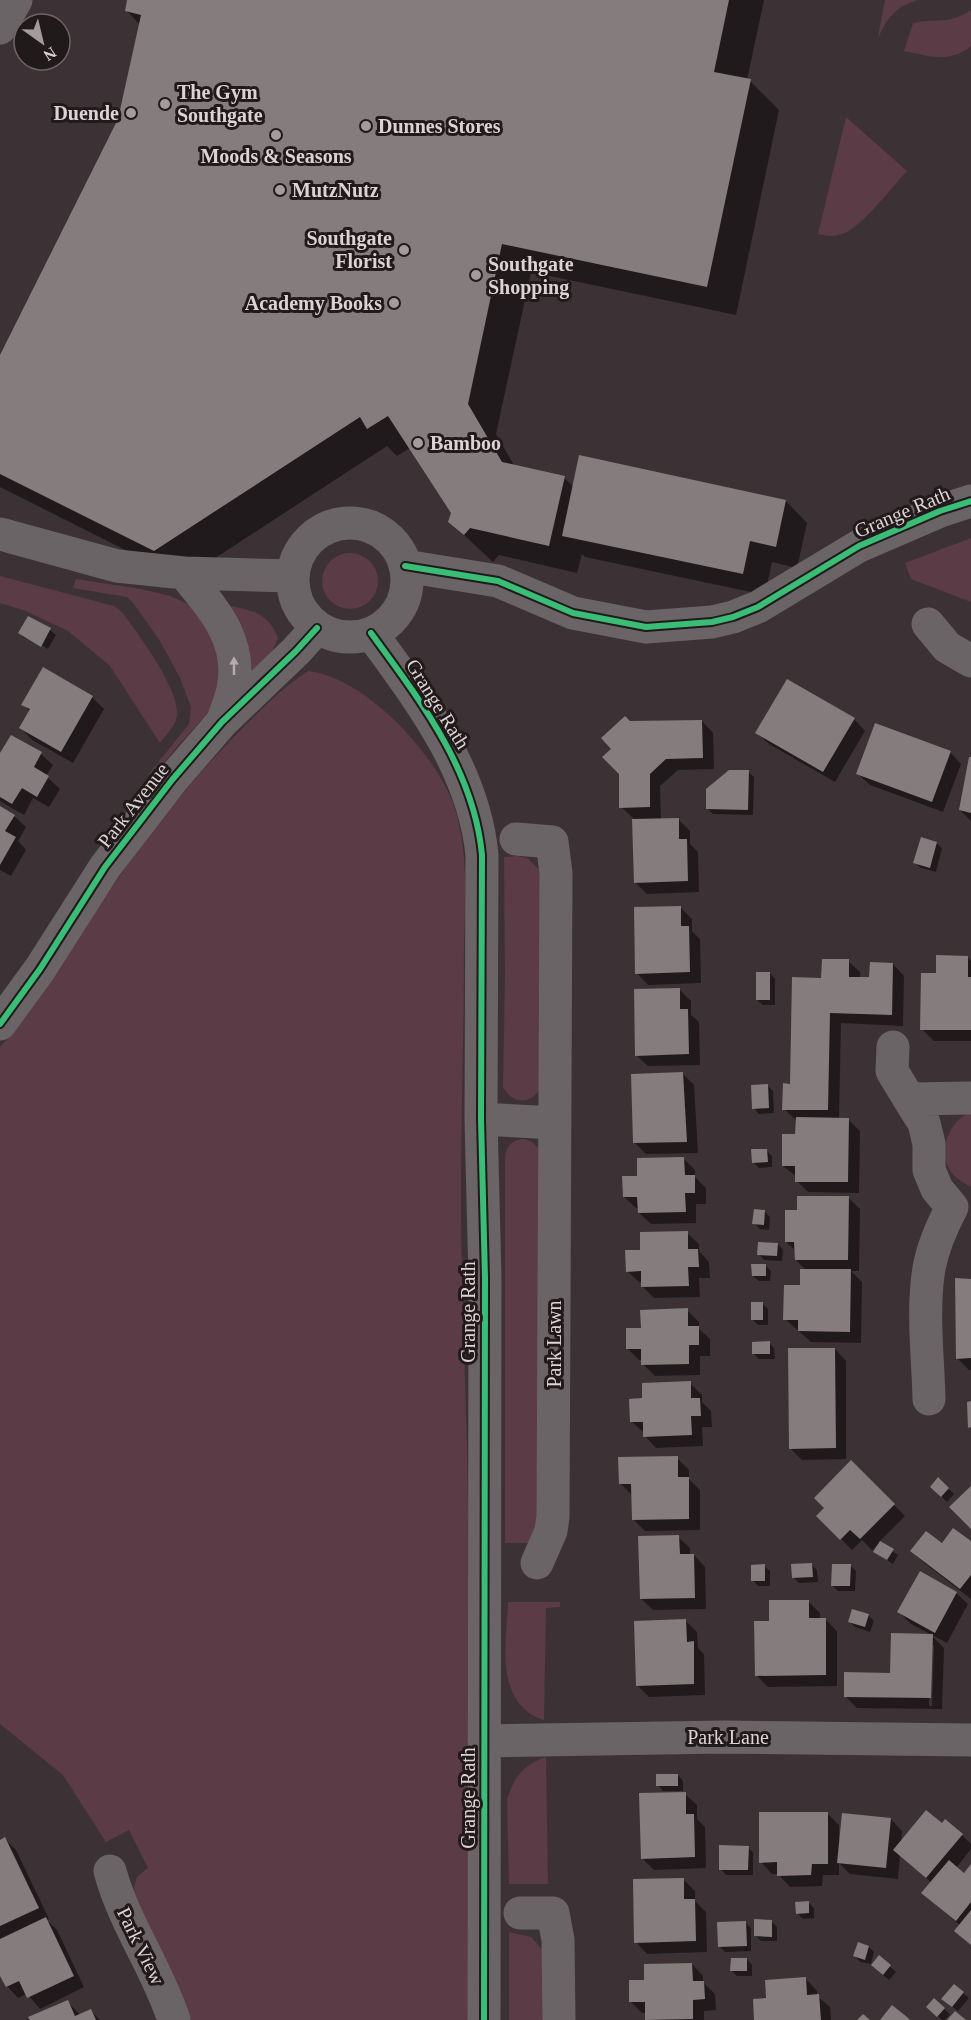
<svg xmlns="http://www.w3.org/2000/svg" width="971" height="2020" font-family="Georgia,serif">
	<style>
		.green { fill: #5b3b45 }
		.shadow { fill: #0007; fill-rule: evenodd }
		.building { fill: #857c7e }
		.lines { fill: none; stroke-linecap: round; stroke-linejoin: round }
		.minor { stroke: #6b6466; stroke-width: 33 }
		.cycleway-casing { stroke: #211a1b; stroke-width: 10 }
		.cycleway { stroke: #3abd76; stroke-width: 6 }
		.oneway { fill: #b5acaf }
		.poi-dot { fill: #a59b9e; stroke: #211a1b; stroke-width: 2 }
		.labels { text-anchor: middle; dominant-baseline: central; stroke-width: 6; stroke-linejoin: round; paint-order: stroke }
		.poi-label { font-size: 20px; font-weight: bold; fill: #ddd3d6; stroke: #211a1b; text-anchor: start }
		.street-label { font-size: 20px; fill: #ddd3d6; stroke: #211a1b }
	</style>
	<rect width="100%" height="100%" fill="#3c3235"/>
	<!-- green -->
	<path class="green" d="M885,0h32c-22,7 -33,21 -40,42z
		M971,10v36c-22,18 -42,10 -67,5l9,-28c23,-5 36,2 58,-13z
		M846,117l61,54c-14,15 -47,58 -65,63 -8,3 -15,2 -24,0z
		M971,538v64l-60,-23 -6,-16z
		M322 581a28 28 0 1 1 56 0a28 28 0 1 1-56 0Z
		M0,576l114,30 8,6c14,19 64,85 54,108 -3,8 -11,16 -16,23l-50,-77 -42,-35 -42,-20 -26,-8z
		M76,579l65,10 29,7 16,7 19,15 17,45 -6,38 -8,12 -32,35 -23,29 -4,-3 40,-50 2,-17 -11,-29 -20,-37 -26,-37 -7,-7 -54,-9z
		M221,604c27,6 46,6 57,34l-6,14 -27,29z
		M308,671c57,6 128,83 146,135 15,45 11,96 10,142 0,84 -3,167 -3,250 0,103 6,205 7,308 1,171 -1,343 0,514h-278l-14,-36 -40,-81 -2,-16 3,-10 11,-9 -19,-38 -23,12 -43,-67 -63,-51v-677l18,-20c67,-100 130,-203 215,-289 24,-24 47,-49 75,-67z
		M517,856l10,2 15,14 -1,215c-10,18 -28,18 -38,0l2,-111 -1,-119z
		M971,1113v74c-10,-5 -20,-12 -24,-23 -7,-18 5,-47 24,-51z
		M524,1139l8,3 6,6 3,383 -12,12h-24v-387c2,-11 8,-16 19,-17z
		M508,1602h52v5l-14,1 -2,112c-5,-2 -12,-4 -16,-8 -32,-24 -21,-76 -20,-110z
		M546,1757l2,127h-39l-2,-84c6,-22 17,-36 39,-43z
		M509,1932l22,5 14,16v67h-36z"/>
	<!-- shadow -->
	<path class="shadow" d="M129,0h635l-17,80 3,1 29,29 -43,205 -205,-43 -35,162 19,33 49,11 10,9 212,14 21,22 -10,45 -25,-6 -7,33 -180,-38 -3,-3 -5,19 -78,-18 -6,7 -44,-41 3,-8 -42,-65 -13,8 -10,-10 -204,133 -183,-92v-129l120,-238 20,-95 -13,-14z
		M28,618l22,12 6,5 -8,14 -24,-14v3l-4,-5z
		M92,697l12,12 -31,54 -41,-23 -11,-12 9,-17 -7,-7z
		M854,719l11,12 -30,51 -66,-38 -12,-11z
		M702,721l11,12 1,36 -36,1 -18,16 1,34 17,-1 12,12v13l8,8 1,40 -52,2 -12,-12 -1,-63 -13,-12 -1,-33 -7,-25 17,-26z
		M11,737l30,17 12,11 -7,11 14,13 -11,18 -16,-9 -9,17 -24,-14v-45z
		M950,752l11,12 -18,48 -73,-27 -12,-11z
		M971,759v62l-11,-11z
		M748,772l6,5 -1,38 -40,-1 -6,-6z
		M0,808l14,8 12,11 -8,14 8,9 -15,26 -11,-6z
		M936,843l6,5 -6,24 -15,-4 -6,-5z
		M680,907l12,12v12l8,8 1,44 -53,2 -11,-12z
		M967,957l4,4v80h-37l-12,-12 16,-54z
		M848,961l12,11v6l11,1 22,-15 11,12 -1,50 -62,-3 -2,96 10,1 11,11 -1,62 -51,-1 -11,-11v-4l-14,-11 14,-30v-15l-13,-12 39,-130z
		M770,973l5,6v26h-12l-6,-5z
		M679,989l12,12v14l8,7 1,43 -52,1 -12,-11z
		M683,1074l11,11 4,68 -52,1 -12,-12z
		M768,1086l5,5 1,22 -15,1 -5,-6z
		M766,1150l6,6v11l-13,1 -6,-6z
		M683,1158l12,12v7l11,11v16h-10v19l-45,1 -12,-11v-5h-3l-12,-11 15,-19z
		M849,1198l11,11 -1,62h-8l11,11 -1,61 -50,-1 -26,-23 17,-32 5,-16 -11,-11v-9l-10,-9z
		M764,1211l6,6 -1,13 -9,-1 -6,-6z
		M687,1233l12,11v7l10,11 1,16h-11l1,19 -46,1 -11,-11v-5h-4l-12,-11 15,-19z
		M778,1244l5,6 -1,11 -18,-1 -5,-6z
		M765,1265l6,6 -1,10h-11l-6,-5z
		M971,1280v90h-2l-12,-12z
		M763,1304l5,5v16h-10l-5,-5z
		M687,1310l12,12v7l11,10v17h-10v19l-45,1 -12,-12v-4h-4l-11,-11 14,-20z
		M769,1343l5,5 1,11h-16l-6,-6z
		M835,1349l11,12v98l-44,1 -12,-12z
		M690,1383l12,12v7l9,9 1,16h-10l1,19 -47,2 -11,-12 -1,-3 -13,-12 13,-22z
		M677,1458l12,12v9l11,11v40l-55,1 -12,-12 -1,-24 -12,-12z
		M851,1462l54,54 -26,26 19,13 -5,9 -18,-12 4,-9 -7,7 -10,-10 -10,10 -34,-34 8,-8z
		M939,1480l15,14 -7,8 -15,-15z
		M678,1537l12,11v7h4l11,12 1,42 -53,1 -12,-11z
		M971,1543v56l-48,-37 -11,-11 30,-6z
		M812,1565l5,5 1,12 -19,1 -6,-6z
		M850,1565l6,6 -1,20h-17l-6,-6z
		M764,1566l6,5v15h-12l-5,-6z
		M956,1593l12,11 -21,39 -36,-19 -12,-12z
		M809,1602l11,11v6h5l12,12v55l-69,1 -12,-12 15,-52z
		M853,1611l16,5 5,5 -4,11 -15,-5 -5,-5z
		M686,1621l11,11 1,16 6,6 1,41 -56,2 -12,-12z
		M932,1636l12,12 -2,61 -85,-1 -12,-12 46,-21zM931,1645h3l-2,61h-3z
		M678,1775l5,6v10h-20l-5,-6z
		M685,1794l12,11v14l8,8 1,41 -52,2 -12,-12z
		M827,1813l12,12v15l52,-21 11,12 -1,12 41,-18 20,10 9,9v5l-15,19 8,7 7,-9v79l-10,-19 -38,-33 9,-10 -32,-28 -2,24 -48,-5 -11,-11v12h-16l-1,11 -32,1 -12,-13h-6l-11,-12z
		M5,1839l11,11 33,69 -2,1 10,10 27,57 -44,22 -13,-15 -9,4 -11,-12 -7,-14v-131z
		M748,1847l5,6v22h-27l-5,-6z
		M683,1879l12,12v10l11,11 1,40 -60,2 -11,-12z
		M809,1903l5,5v10l-11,1 -6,-6z
		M745,1922l6,6v23l-26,1 -5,-5z
		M772,1922l5,5v14h-16l-6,-6z
		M869,1947l5,5 -3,12 -11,-2 -5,-6z
		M879,1957l17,15 -7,8 -11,-9z
		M747,1959l5,6v11h-15l-5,-5z
		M692,1964l11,12v6l12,12 1,16 -12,1v9h-57v-7h-5l-11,-11 15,-20z
		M806,1979l11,12v5l13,11 1,13h-75l12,-21z
		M963,1993l6,5 -11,13 -9,-7z
		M934,2000l16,14 -5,6h-3l-14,-13z
		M68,2002l12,13 11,-4 9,9h-69z"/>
	<!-- building -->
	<path class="building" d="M127,0h602l-15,72 37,7 -44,208 -205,-43 -34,160 34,58 63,14 -16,70 -79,-18 -6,7 -16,-13 3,-9 -63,-97 -21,13 -7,-12 -206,134 -154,-77v-119l118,-236 23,-104 -16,-4z
		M579,455l207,45 -10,47 -26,-6 -7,33 -181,-38z
		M28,616l23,12 -10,19 -23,-14z
		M43,667l50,29 -32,56 -42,-24 11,-19 -9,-4z
		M787,679l68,39 -32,54 -68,-39z
		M625,716l5,5 72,-1 1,38 -37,1 -16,15v33l-31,1v-34l-17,-17 9,-8 -10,-11z
		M875,723l76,28 -19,51 -76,-28z
		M11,735l31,17 -8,15 15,9 -12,21 -15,-9 -10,16 -12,-7v-44z
		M969,757h2v56l-12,-3z
		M729,770h20l-1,40 -42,-1v-20z
		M0,806l15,9 -10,16 11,6 -16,28z
		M679,818v21h8l1,42 -54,2 -2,-64z
		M921,837l16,5 -7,26 -17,-5z
		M681,906v20h8l1,46 -55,2 -1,-67z
		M936,955l32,1v21h3v53h-51l1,-57h15z
		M822,959h27v18h20l1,-15 23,1 -1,52 -62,-2 -2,97h-46l1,-27 7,1 2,-107 29,1z
		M756,972h14v28h-14z
		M680,988v21h8l1,45 -54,2 -1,-67z
		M683,1072l4,70 -54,1 -2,-69z
		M768,1084l1,24 -17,1 -1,-24z
		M796,1117l53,1 -1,64h-53v-16h-13v-32h13z
		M751,1149h16l1,13 -16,1z
		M684,1157l1,18h10v18h-10l1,19 -48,1 -1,-16h-14l-1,-21h15v-18z
		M797,1196h52l-1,64h-53l-1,-18h-9v-32h12z
		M754,1209l11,1 -1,15 -12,-1z
		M688,1231v18h10l1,18h-11l1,19 -48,1v-16l-15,1 -1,-22h15v-18z
		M758,1242l20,1 -1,13 -20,-1z
		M751,1264h15v12h-14z
		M800,1269h51l-1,63 -52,-1v-11h-15l1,-35h16z
		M955,1278l16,1v79l-15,1z
		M751,1302h12v18h-12z
		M688,1308v18h11v19h-10v19l-48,1v-16h-15v-21h15l-1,-18z
		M770,1341v13h-18v-12z
		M788,1348h47l1,100 -47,1z
		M691,1381v17h9l1,18h-10l1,19 -49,2v-15h-13l-1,-23 13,-1v-15z
		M971,1401v26l-3,1 -1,-26z
		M678,1456v21h11v42l-57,1 -1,-36h-12l-1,-27z
		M851,1460l44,44 -35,35 -10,-9 -10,10 -24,-24 8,-8 -10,-10z
		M938,1477l11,11 -8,9 -11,-10z
		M971,1486v43l-22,-22z
		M953,1528l18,13v34l-11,14 -50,-38 16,-20 16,12z
		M679,1535l1,19h14l1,44 -55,1 -2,-63z
		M880,1541l14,8 -7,11 -14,-8z
		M812,1563l1,14 -21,1 -1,-14z
		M765,1564v17h-14v-16z
		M832,1564h19l-1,22h-19z
		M920,1571l37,21 -22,41 -38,-21z
		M769,1600h40v18h17v57l-71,1 -1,-55h15z
		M852,1609l17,5 -4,13 -17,-5z
		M686,1619l1,23 7,-1v43l-58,2 -2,-65z
		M891,1633l42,1 -2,64 -87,-1v-25l46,1z
		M656,1774h22v12h-22z
		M686,1792v22h8l1,43 -54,2 -2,-66z
		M926,1810l16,13 3,-4 18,15 -37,44 -33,-28z
		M759,1812h69v52h-16l-1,11 -34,1v-14l-18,1z
		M842,1813l49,5 -5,50 -49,-5z
		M5,1837l34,71 -39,18v-86z
		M719,1845l30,1 -1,24h-29z
		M949,1860l15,13 7,-9v38l-15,19 -35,-28z
		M684,1878v21h11l1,42 -62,2 -1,-64z
		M809,1901v12l-13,1 -1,-12z
		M971,1910v35l-17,-14z
		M46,1917l28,59 -47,22 -8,-17 -13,6 -6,-11v-37z
		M754,1919l18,1v17l-18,-1z
		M746,1921l1,25 -29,1 -1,-25z
		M858,1942l11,4 -4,14 -12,-4z
		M879,1955l12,10 -8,10 -12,-10z
		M731,1958h16v13h-17z
		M692,1963l1,18h11l1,18 -12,1v19l-48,1v-18h-16v-22h15v-16z
		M806,1977l1,18 12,-1 2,26h-67l-1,-21 13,-1 -1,-18z
		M954,1984l10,8 -12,15 -11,-8z
		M934,1998l11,10 -8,9 -11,-10z
		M68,2000l7,16 16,-7 5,11h-66l-2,-3z
		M892,2005l15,12 3,3h-30z
		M955,2011l11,9h-19z
		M863,2014l7,6h-13z"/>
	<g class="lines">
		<!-- minor -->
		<path class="minor" d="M0,28l16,-28
			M293 580a57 57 0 1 1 114 0a57 57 0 1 1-114 0Z
			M0,534l117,32 67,7 108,3
			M405,566l93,15 75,32 73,14 66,-5 21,-5 25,-10 101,-61 81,-35 31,-10
			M184,573c29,36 59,67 49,116 -2,11 -7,21 -10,31
			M928,624l19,23 24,14
			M371,633c49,67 103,137 111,222l-1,264 4,159 -1,742
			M516,839l36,3 4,31 -3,644 -2,14 -14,32
			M0,1024l40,-55 65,-102 67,-87 50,-58 74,-71 21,-23
			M893,1047l-1,24 17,28 62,-1
			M909,1099l15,24 5,21v26l8,19 15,18c-10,19 -19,40 -23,61 -7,44 -1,88 0,131
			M481,1119l74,4
			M484,1741l241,-4 246,3
			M110,1871c14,52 47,97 64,149
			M520,1913h33l5,27 1,80"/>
		<defs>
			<path id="cycleway" d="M405,566l93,15 75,32 73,14 66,-5 21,-5 25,-10 101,-61 81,-35 31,-10
				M371,633c49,67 103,137 111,222l-1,264 4,159 -1,742
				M0,1024l40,-55 65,-102 67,-87 50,-58 74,-71 21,-23"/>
		</defs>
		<!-- cycleway casing -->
		<use href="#cycleway" class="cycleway-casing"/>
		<!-- cycleway -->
		<use href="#cycleway" class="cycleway"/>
	</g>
	<!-- one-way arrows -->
	<defs><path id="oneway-solid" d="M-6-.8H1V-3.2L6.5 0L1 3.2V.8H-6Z" transform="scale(1.5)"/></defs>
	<use class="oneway" href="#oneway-solid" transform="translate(234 666) rotate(-90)"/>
	<!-- markers -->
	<g class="poi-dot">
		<circle cx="165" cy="104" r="6"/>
		<circle cx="131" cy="113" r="6"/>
		<circle cx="366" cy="126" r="6"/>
		<circle cx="276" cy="135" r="6"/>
		<circle cx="280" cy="190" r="6"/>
		<circle cx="404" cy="250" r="6"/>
		<circle cx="476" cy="275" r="6"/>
		<circle cx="394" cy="303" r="6"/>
		<circle cx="418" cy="443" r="6"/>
	</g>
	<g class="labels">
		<!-- poi labels -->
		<g class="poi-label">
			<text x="177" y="92">The Gym<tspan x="177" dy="23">Southgate</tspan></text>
			<text x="119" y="113" text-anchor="end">Duende</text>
			<text x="378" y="126">Dunnes Stores</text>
			<text x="276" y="156" text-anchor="middle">Moods &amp; Seasons</text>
			<text x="292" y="190">MutzNutz</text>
			<text x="392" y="238" text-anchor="end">Southgate<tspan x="392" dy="23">Florist</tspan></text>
			<text x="488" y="264">Southgate<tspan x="488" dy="23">Shopping</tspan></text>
			<text x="382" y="303" text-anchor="end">Academy Books</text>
			<text x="430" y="443">Bamboo</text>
		</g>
		<!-- street labels -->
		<g class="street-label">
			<text transform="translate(902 512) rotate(-23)">Grange Rath</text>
			<text transform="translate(438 704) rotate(58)">Grange Rath</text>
			<text transform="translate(133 805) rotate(-52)">Park Avenue</text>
			<text transform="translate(468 1312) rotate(-90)">Grange Rath</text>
			<text transform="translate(554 1344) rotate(-90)">Park Lawn</text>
			<text x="728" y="1737">Park Lane</text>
			<text transform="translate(468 1798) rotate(-90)">Grange Rath</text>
			<text transform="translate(141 1946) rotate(64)">Park View</text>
		</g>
	</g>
	<!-- north arrow -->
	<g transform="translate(42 42) rotate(146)"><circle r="28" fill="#211a1b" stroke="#6c6466" stroke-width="1.5"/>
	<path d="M0-4.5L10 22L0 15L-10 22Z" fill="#a59b9e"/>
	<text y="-9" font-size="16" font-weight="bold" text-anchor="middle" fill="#ddd3d6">N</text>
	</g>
</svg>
